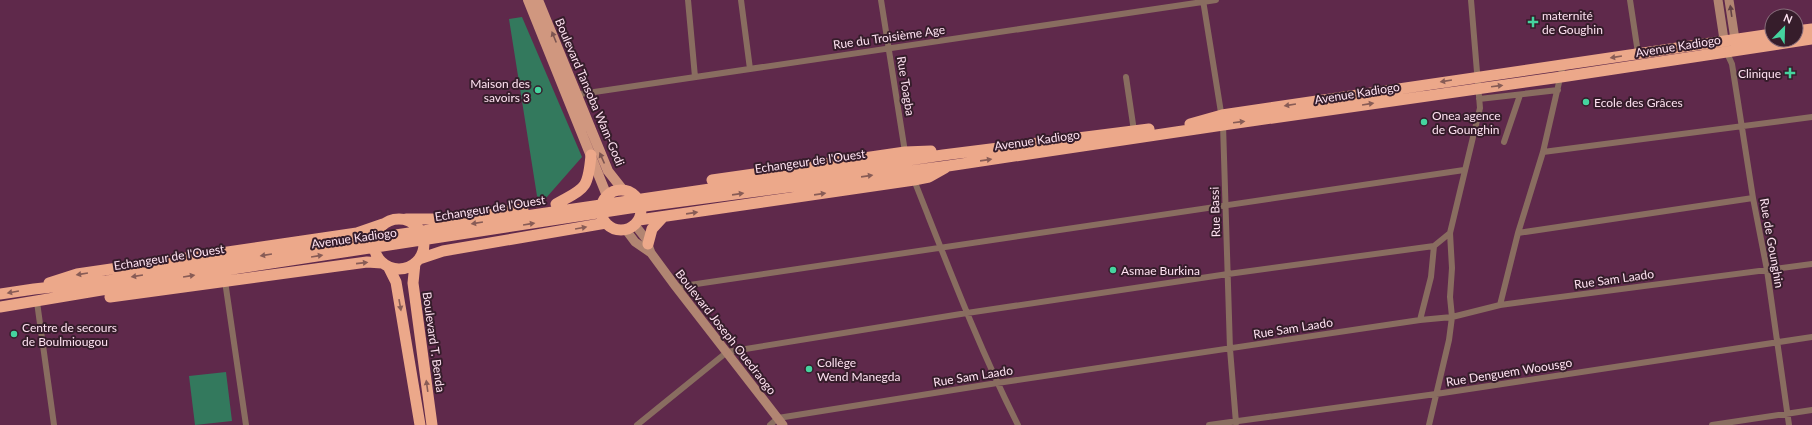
<svg xmlns="http://www.w3.org/2000/svg" width="1812" height="425" font-family="Lato,sans-serif">
	<style>
		.green { fill: #33795d }
		.lines { fill: none; stroke-linecap: round; stroke-linejoin: round }
		.street { stroke: #896d60; stroke-width: 6 }
		.secondary { stroke: #b18572; stroke-width: 9 }
		.primary { stroke: #d0977f; stroke-width: 10 }
		.highway { stroke: #eca88a; stroke-width: 11 }
		.oneway { fill: #614144 }
		.oneway2 { fill: #7b5451 }
		.oneway3 { fill: #885c56 }
		.poi-dot { fill: #45d49f; stroke: #361d2b; stroke-width: 1.5 }
		.labels { text-anchor: middle; dominant-baseline: central; stroke-width: 4; stroke-linejoin: round; paint-order: stroke }
		.poi-label { font-size: 12px; fill: #fee2f1; stroke: #361d2b; text-anchor: start }
		.street-label { font-size: 12px; fill: #fee2f1; stroke: #361d2b }
	</style>
	<rect width="100%" height="100%" fill="#5f294b"/>
	<!-- green -->
	<path class="green" d="M522,17l60,140 -36,41 -6,1 -3,-3 -28,-177z
		M226,372l6,49 -37,4 -6,-49z"/>
	<g class="lines">
		<!-- street -->
		<path class="street" d="M688,0l7,77
			M741,0l9,69
			M881,0l24,152
			M1203,0l20,125 7,224 6,74
			M1630,0l8,53
			M1726,51l6,13 21,134 14,72 22,155
			M1126,77l8,54
			M574,95l642,-95
			M1479,99l79,-9
			M1504,142l16,-47
			M1543,152l269,-35
			M914,180c33,83 64,166 104,245
			M1518,233l235,-35
			M225,281l21,144
			M676,287l788,-117
			M37,302l17,123
			M1500,305l18,-72 25,-81 20,-87
			M1420,320l11,-43 3,-31 16,-13
			M637,425l90,-73 240,-39 261,-39 206,-28
			M770,425l8,-7 219,-35 423,-63 32,-3 48,-12 312,-41
			M1209,425l227,-31 376,-57
			M1429,425l20,-85 3,-23 -2,-20 2,-29 -2,-35 30,-125 -9,-108
			M1712,425l100,-15"/>
		<!-- secondary -->
		<path class="secondary" d="M1718,0l7,46
			M1729,0l7,46
			M635,225l11,14 5,14 25,34 107,138
			M626,230l9,12 16,11"/>
		<!-- primary -->
		<path class="primary" d="M528,0l79,196
			M538,0l70,171 15,19"/>
		<!-- highway -->
		<path class="highway" d="M1796,31l16,-2
			M1190,124l32,-9 550,-81
			M712,180l193,-28 26,-1
			M601 210a20 20 0 1 1 40 0a20 20 0 1 1-40 0Z
			M556,204c28,-16 32,-13 35,-49
			M374 244a25 25 0 1 1 50 0a25 25 0 1 1-50 0Z
			M406,219h34l83,-10
			M639,220l275,-40 15,-3 16,-9
			M648,244l4,-15 11,-12
			M419,259l24,-8 163,-28
			M415,263l-2,20 19,142
			M389,268l7,14 24,143
			M49,283l28,-9 280,-41 26,-9
			M0,294l34,-5 73,-8 213,-35 623,-91 206,-26
			M110,297l257,-35 15,1
			M0,307l155,-26 475,-73 318,-42 275,-41 338,-48 251,-38"/>
	</g>
	<!-- one-way arrows -->
	<defs><path id="oneway-solid" d="M-6-.8H1V-3.2L6.5 0L1 3.2V.8H-6Z"/></defs>
	<use class="oneway" href="#oneway-solid" transform="translate(1731 11) rotate(-98)"/>
	<g class="oneway2">
		<use href="#oneway-solid" transform="translate(554 37) rotate(-112)"/>
		<use href="#oneway-solid" transform="translate(602 158) rotate(-114)"/>
	</g>
	<g class="oneway3">
		<use href="#oneway-solid" transform="translate(1616 57) rotate(171)"/>
		<use href="#oneway-solid" transform="translate(1446 81) rotate(171)"/>
		<use href="#oneway-solid" transform="translate(1497 86) rotate(-7)"/>
		<use href="#oneway-solid" transform="translate(1368 104) rotate(-9)"/>
		<use href="#oneway-solid" transform="translate(1290 105) rotate(171)"/>
		<use href="#oneway-solid" transform="translate(1239 122) rotate(-7)"/>
		<use href="#oneway-solid" transform="translate(986 160) rotate(-8)"/>
		<use href="#oneway-solid" transform="translate(867 176) rotate(-8)"/>
		<use href="#oneway-solid" transform="translate(738 194) rotate(-8)"/>
		<use href="#oneway-solid" transform="translate(820 194) rotate(-8)"/>
		<use href="#oneway-solid" transform="translate(692 213) rotate(-8)"/>
		<use href="#oneway-solid" transform="translate(477 223) rotate(171)"/>
		<use href="#oneway-solid" transform="translate(529 224) rotate(-9)"/>
		<use href="#oneway-solid" transform="translate(581 228) rotate(-10)"/>
		<use href="#oneway-solid" transform="translate(266 255) rotate(171)"/>
		<use href="#oneway-solid" transform="translate(317 256) rotate(-9)"/>
		<use href="#oneway-solid" transform="translate(362 263) rotate(-6)"/>
		<use href="#oneway-solid" transform="translate(82 274) rotate(171)"/>
		<use href="#oneway-solid" transform="translate(137 276) rotate(171)"/>
		<use href="#oneway-solid" transform="translate(189 276) rotate(-9)"/>
		<use href="#oneway-solid" transform="translate(13 292) rotate(170)"/>
		<use href="#oneway-solid" transform="translate(400 305) rotate(80)"/>
		<use href="#oneway-solid" transform="translate(427 386) rotate(-98)"/>
	</g>
	<!-- markers -->
	<g class="poi-dot">
		<path d="M1531 16h4v4h4v4h-4v4h-4v-4h-4v-4h4z"/>
		<path d="M1788 67h4v4h4v4h-4v4h-4v-4h-4v-4h4z"/>
		<circle cx="538" cy="90" r="4"/>
		<circle cx="1586" cy="102" r="4"/>
		<circle cx="1424" cy="122" r="4"/>
		<circle cx="1113" cy="270" r="4"/>
		<circle cx="14" cy="334" r="4"/>
		<circle cx="809" cy="369" r="4"/>
	</g>
	<g class="labels">
		<!-- poi labels -->
		<g class="poi-label">
			<text x="1542" y="15">maternité<tspan x="1542" dy="14">de Goughin</tspan></text>
			<text x="1781" y="73" text-anchor="end">Clinique</text>
			<text x="530" y="83" text-anchor="end">Maison des<tspan x="530" dy="14">savoirs 3</tspan></text>
			<text x="1594" y="102">Ecole des Grâces</text>
			<text x="1432" y="115">Onea agence<tspan x="1432" dy="14">de Gounghin</tspan></text>
			<text x="1121" y="270">Asmae Burkina</text>
			<text x="22" y="327">Centre de secours<tspan x="22" dy="14">de Boulmiougou</tspan></text>
			<text x="817" y="362">Collège<tspan x="817" dy="14">Wend Manegda</tspan></text>
		</g>
		<!-- street labels -->
		<g class="street-label">
			<text transform="translate(889 37) rotate(-8)">Rue du Troisième Age</text>
			<text transform="translate(1678 46) rotate(-9)">Avenue Kadiogo</text>
			<text transform="translate(906 86) rotate(81)">Rue Toagba</text>
			<text transform="translate(590 92) rotate(67)">Boulevard Tansoba Wam-Godi</text>
			<text transform="translate(1357 93) rotate(-9)">Avenue Kadiogo</text>
			<text transform="translate(1037 140) rotate(-8)">Avenue Kadiogo</text>
			<text transform="translate(810 161) rotate(-8)">Echangeur de l'Ouest</text>
			<text transform="translate(490 208) rotate(-9)">Echangeur de l'Ouest</text>
			<text transform="translate(1215 212) rotate(-92)">Rue Bassi</text>
			<text transform="translate(354 238) rotate(-8)">Avenue Kadiogo</text>
			<text transform="translate(1772 243) rotate(80)">Rue de Gounghin</text>
			<text transform="translate(169 257) rotate(-9)">Echangeur de l'Ouest</text>
			<text transform="translate(1614 279) rotate(-8)">Rue Sam Laado</text>
			<text transform="translate(1293 328) rotate(-9)">Rue Sam Laado</text>
			<text transform="translate(726 332) rotate(52)">Boulevard Joseph Ouedraogo</text>
			<text transform="translate(434 342) rotate(82)">Boulevard T. Benda</text>
			<text transform="translate(1509 372) rotate(-9)">Rue Denguem Woousgo</text>
			<text transform="translate(973 376) rotate(-9)">Rue Sam Laado</text>
		</g>
	</g>
	<!-- north arrow -->
	<g transform="translate(1784 28) rotate(23)"><circle r="19" fill="#361d2b" stroke="#866c7a"/>
	<path d="M0-3L7 15L0 10L-7 15Z" fill="#45d49f"/>
	<text y="-6" font-size="11" font-weight="bold" text-anchor="middle" fill="#fee2f1">N</text>
	</g>
</svg>
